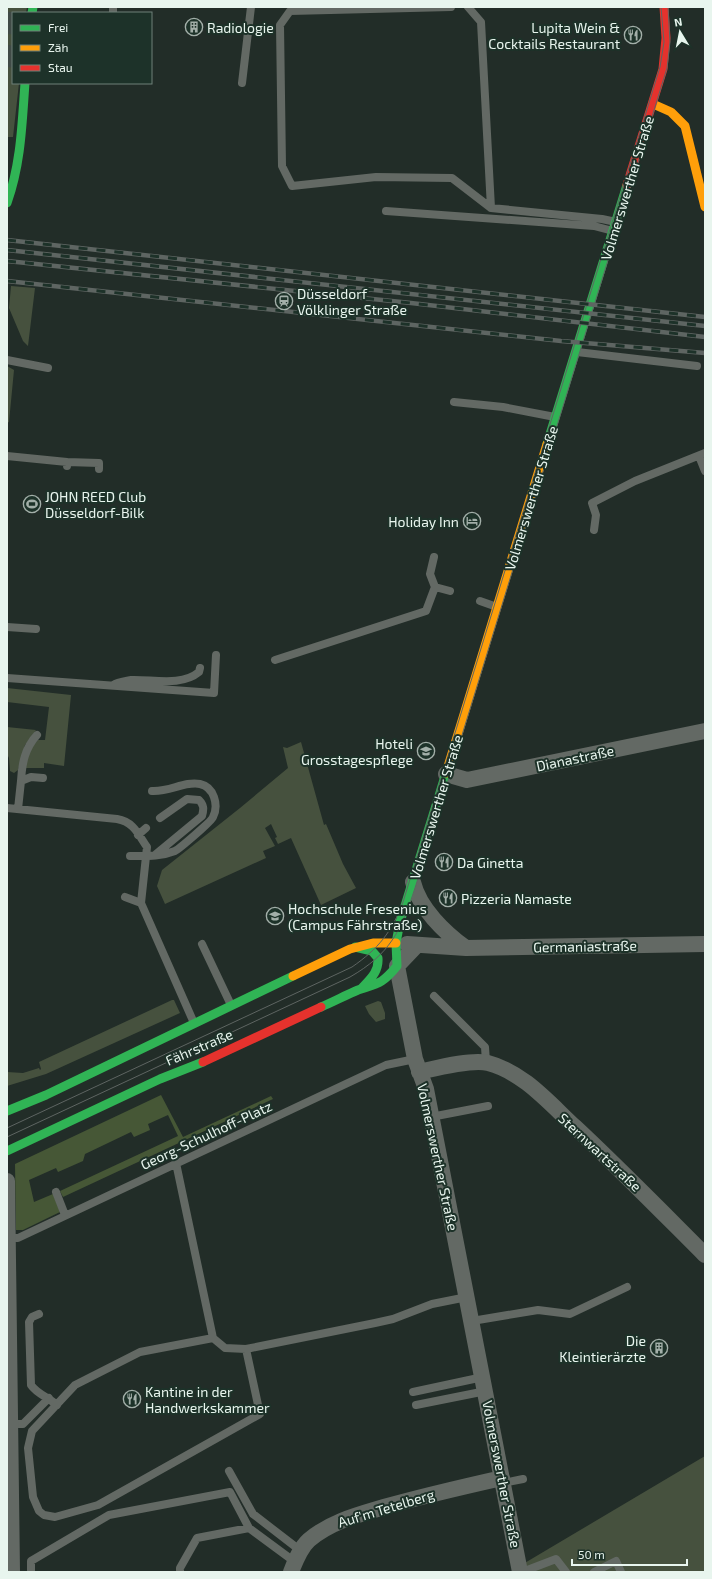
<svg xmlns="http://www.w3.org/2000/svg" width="712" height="1579" font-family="'Exo 2',sans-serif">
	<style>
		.green { fill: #46513e }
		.forest { fill: #465736 }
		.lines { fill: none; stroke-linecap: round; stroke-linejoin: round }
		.primary-tunnel { stroke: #404b46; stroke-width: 22; stroke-dasharray: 22 11; stroke-linecap: butt }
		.lane { stroke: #636964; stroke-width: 8 }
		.street { stroke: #636964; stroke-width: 16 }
		.fast { stroke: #30b455; stroke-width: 9 }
		.slow { stroke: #ff9f0a; stroke-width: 9 }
		.jam { stroke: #e5322d; stroke-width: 9 }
		.tram { stroke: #5e6562; stroke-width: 1 }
		.rail-casing { stroke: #5e6562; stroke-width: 4.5 }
		.rail { stroke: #1d3229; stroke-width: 3; stroke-dasharray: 9; stroke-linecap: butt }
		.labels { text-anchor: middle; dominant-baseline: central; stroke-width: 4; stroke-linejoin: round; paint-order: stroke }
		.poi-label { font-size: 14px; fill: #e8f5ee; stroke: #1d3229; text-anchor: start }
		.street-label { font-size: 14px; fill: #e8f5ee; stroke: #1d3229 }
	</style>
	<rect width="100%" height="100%" fill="#222d28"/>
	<!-- green -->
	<path class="green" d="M7,7h20l-1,6h-13v70h6l-6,54h-6z
		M11,286l24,2 -7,58 -5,-5 -14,-33z
		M7,366l7,4 -5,52 -2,1z
		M7,688l64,7 -7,71 -20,-3v5h-19l5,-19 8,-9h7l4,-33 -42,-5z
		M7,727l29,3 -11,15 -7,25 -4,3 -4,-2 -1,-13 -2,-4z
		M301,742l23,83 2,-1 17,40 13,24 -35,17 -30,-67 -13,6 -3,-6 2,-1 -6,-13 -6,4 10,18 -12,5 3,7 -101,46 -8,-18 5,-16 78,-62 48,-40 -5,-21 4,1z
		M172,1000h2l6,13 -134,61 -39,12v-14l16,1 16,-5 1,2 1,-1 -2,-7z
		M378,1001l3,1 4,11v6l-9,3 -7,-8 -4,-8z
		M705,1456v116h-180l-2,-8z"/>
	<!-- forest -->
	<path class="forest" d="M161,1095l22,42 88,-41 2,3 -210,98 -3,-6 118,-55 -10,-21 -20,9 2,6 -16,7 -3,-5 -46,22 -2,7 -25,11 -2,-4 -27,12 5,22 19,-8 7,18 -37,18h-7l-1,-66z"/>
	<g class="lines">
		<!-- primary-tunnel -->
		<path class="primary-tunnel" d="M7,67l6,-60"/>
		<!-- lane -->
		<path class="lane" d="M451,7l-161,4 -10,14 2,141 10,20 84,-9 76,1 39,30 111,11 14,3
			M468,7l13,15 10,186
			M113,13v-6
			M242,83l9,-76
			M386,211l208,15 19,5
			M577,352l120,14
			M7,360l41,8
			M454,402l49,5 52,10
			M7,456l60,6v4
			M699,456l6,15
			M67,462l32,1v6
			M594,530l2,-15 -4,-12 43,-22 70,-28
			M434,557l-4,17 5,13
			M480,601l17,6
			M7,627l29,2
			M275,660l151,-49 9,-24 15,4
			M7,678l207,15 2,-38
			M115,684c5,-2 10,-3 16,-4 21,-1 50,7 68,-8l1,-4
			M21,781c1,-18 4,-33 16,-46
			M7,808l110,11c17,3 21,15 30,28l-6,56 53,120
			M18,809l3,-28 10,-4 12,1
			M138,835l8,-7
			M156,854l46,-38c2,-7 2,-11 -3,-16l-12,-1 -27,19
			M130,856c15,0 30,1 45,-5 4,-2 37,-30 38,-34 6,-12 1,-30 -13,-33 -16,-3 -30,8 -48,7
			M125,897l16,6
			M202,944l29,61
			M434,996l51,51 1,15
			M431,1117l57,-11
			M176,1163l37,175 12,10 21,1 129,-26 18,-4 39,-15 35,-7
			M56,1192l9,23
			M9,1238h9l368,-173 29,-6
			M39,1314l-7,3 -3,5 2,63c6,9 17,12 26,20
			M472,1321l66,-11 32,4 57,-27
			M213,1338l-73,14 -65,33 -43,46 -4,17 5,49 6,14 5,4 11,2 43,-12 162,-91 -14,-65
			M413,1392l70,-15
			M416,1405l70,-14
			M10,1424h13l26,-26
			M229,1471l24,43 48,37
			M503,1483l20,-4
			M31,1572v-11l78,-46 121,-23 19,36 46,34
			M180,1572v-4l17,-30 52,-10
			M522,1572l34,-13 10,13
			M594,1572l22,-11 5,11"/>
		<!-- street -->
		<path class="street" d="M446,774l21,6 238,-49
			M413,882c6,26 32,51 53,66
			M407,944l59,4 239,-4
			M417,945l-20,21 18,93 11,30 94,483
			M419,1072c18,-4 52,-13 69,-9 35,9 61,40 87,64 45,42 87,85 130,128
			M7,1181l5,391
			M291,1572c4,-10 9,-24 18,-32 21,-18 48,-25 75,-33 39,-11 78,-20 118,-29"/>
		<!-- fast -->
		<path class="fast" d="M32,13l1,-6
			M7,203c14,-39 15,-79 18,-120
			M547,444l80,-259
			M355,947l17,4 6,7c1,14 -8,21 -17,31
			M321,1007c12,-5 25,-12 37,-17 21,-7 24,-6 39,-24l-1,-23 4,-21 46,-149
			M7,1111l39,-16 247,-119
			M7,1151l153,-72 43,-17"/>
		<!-- slow -->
		<path class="slow" d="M653,104l18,8 14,14 20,81
			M446,773l101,-329
			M293,976l57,-27 23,-6h23"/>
		<!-- jam -->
		<path class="jam" d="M627,185l36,-116 3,-31 -2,-31
			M203,1062l118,-55"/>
		<!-- tram -->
		<path class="tram" d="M7,1128l345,-161c26,-18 40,-35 51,-65l257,-835 4,-25 -3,-35
			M7,1137l343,-160c40,-23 51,-46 65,-89l252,-820 3,-26 -2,-35"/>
		<defs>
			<path id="rail" d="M7,240l698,77
				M7,250l698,76
				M7,261l404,42 294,34
				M7,281l554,60 144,12"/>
		</defs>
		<!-- rail casing -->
		<use href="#rail" class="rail-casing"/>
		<!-- rail -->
		<use href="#rail" class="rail"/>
	</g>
	<!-- icons -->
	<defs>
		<symbol id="building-ring" viewBox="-11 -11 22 22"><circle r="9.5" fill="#1d3229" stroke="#a3afa9" stroke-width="1.5"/><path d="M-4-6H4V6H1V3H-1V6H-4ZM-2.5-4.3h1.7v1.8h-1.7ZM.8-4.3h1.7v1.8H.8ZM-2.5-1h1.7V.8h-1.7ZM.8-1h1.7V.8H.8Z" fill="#a3afa9"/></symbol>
		<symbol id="restaurant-ring" viewBox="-11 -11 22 22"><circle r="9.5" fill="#1d3229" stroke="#a3afa9" stroke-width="1.5"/><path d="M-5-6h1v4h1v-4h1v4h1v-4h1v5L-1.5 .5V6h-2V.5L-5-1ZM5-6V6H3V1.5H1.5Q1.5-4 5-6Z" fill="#a3afa9"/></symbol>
		<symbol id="station-ring" viewBox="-11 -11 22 22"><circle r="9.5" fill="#1d3229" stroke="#a3afa9" stroke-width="1.5"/><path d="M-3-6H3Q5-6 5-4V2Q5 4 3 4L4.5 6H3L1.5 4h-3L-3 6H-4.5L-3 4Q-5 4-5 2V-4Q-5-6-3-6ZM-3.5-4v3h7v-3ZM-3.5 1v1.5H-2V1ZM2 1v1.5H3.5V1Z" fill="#a3afa9"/></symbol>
		<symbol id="stadium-ring" viewBox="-11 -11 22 22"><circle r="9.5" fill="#1d3229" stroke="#a3afa9" stroke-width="1.5"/><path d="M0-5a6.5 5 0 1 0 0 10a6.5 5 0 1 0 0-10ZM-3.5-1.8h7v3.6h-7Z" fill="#a3afa9"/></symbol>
		<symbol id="hotel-ring" viewBox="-11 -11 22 22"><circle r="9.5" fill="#1d3229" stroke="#a3afa9" stroke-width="1.5"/><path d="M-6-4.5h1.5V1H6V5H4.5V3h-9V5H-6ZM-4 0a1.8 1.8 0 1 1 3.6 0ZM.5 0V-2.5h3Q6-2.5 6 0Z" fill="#a3afa9"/></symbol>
		<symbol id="school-ring" viewBox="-11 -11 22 22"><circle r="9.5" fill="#1d3229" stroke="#a3afa9" stroke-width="1.5"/><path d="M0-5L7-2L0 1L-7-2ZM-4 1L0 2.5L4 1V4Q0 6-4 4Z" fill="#a3afa9"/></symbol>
		<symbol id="university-ring" viewBox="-11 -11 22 22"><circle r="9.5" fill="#1d3229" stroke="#a3afa9" stroke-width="1.5"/><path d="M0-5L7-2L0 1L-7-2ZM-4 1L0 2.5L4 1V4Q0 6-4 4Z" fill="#a3afa9"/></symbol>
	</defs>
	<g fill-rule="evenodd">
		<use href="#building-ring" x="184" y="17" width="20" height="20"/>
		<use href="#restaurant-ring" x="623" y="25" width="20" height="20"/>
		<use href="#station-ring" x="274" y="291" width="20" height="20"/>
		<use href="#stadium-ring" x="22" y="494" width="20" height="20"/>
		<use href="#hotel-ring" x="462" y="511" width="20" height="20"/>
		<use href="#school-ring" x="416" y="741" width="20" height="20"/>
		<use href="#restaurant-ring" x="434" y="852" width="20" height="20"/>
		<use href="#restaurant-ring" x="438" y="888" width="20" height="20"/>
		<use href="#university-ring" x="265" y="906" width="20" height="20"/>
		<use href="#building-ring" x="649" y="1338" width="20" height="20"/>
		<use href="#restaurant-ring" x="122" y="1389" width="20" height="20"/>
	</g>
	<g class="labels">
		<!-- poi labels -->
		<g class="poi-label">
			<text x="207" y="27">Radiologie</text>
			<text x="620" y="27" text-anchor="end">Lupita Wein &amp;<tspan x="620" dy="16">Cocktails Restaurant</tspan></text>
			<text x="297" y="293">Düsseldorf<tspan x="297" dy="16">Völklinger Straße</tspan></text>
			<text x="45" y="496">JOHN REED Club<tspan x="45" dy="16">Düsseldorf-Bilk</tspan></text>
			<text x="459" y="521" text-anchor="end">Holiday Inn</text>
			<text x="413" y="743" text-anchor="end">Hoteli<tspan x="413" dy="16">Grosstagespflege</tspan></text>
			<text x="457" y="862">Da Ginetta</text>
			<text x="461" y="898">Pizzeria Namaste</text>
			<text x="288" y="908">Hochschule Fresenius<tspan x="288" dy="16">(Campus Fährstraße)</tspan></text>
			<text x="646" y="1340" text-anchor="end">Die<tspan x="646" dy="16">Kleintierärzte</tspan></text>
			<text x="145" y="1391">Kantine in der<tspan x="145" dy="16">Handwerkskammer</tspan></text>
		</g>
		<!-- street labels -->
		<g class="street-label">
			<text transform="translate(627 188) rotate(-73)">Volmerswerther Straße</text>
			<text transform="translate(531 498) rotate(-73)">Volmerswerther Straße</text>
			<text transform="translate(575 758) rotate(-12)">Dianastraße</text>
			<text transform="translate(436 807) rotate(-73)">Volmerswerther Straße</text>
			<text transform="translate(585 946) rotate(-1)">Germaniastraße</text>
			<text transform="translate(199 1047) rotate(-23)">Fährstraße</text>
			<text transform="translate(206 1135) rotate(-25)">Georg-Schulhoff-Platz</text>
			<text transform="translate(600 1152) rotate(43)">Sternwartstraße</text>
			<text transform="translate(438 1157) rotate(78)">Volmerswerther Straße</text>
			<text transform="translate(502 1474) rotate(79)">Volmerswerther Straße</text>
			<text transform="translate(386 1508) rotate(-17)">Auf'm Tetelberg</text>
		</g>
	</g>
	<!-- border -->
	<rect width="712" height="1579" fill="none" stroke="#e8f5ee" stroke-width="16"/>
	<!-- legend -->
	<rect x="12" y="12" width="140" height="72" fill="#1d3229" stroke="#6e8078"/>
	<rect x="20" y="25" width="20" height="6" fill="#30b455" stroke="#6e8078"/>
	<text x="48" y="32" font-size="12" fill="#e8f5ee">Frei</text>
	<rect x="20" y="45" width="20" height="6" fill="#ff9f0a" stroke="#6e8078"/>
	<text x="48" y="52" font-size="12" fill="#e8f5ee">Zäh</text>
	<rect x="20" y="65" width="20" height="6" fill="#e5322d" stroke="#6e8078"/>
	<text x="48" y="72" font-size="12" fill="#e8f5ee">Stau</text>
	<!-- north arrow -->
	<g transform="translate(680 32) rotate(350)" stroke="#1d3229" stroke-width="3" paint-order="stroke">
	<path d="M0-3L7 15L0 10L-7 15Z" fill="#e8f5ee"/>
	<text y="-6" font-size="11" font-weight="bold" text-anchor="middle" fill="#e8f5ee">N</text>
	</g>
	<!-- scale -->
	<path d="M572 1559v6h115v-6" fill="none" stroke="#e8f5ee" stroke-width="2"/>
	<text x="578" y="1559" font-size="12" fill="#e8f5ee" stroke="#1d3229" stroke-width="3" paint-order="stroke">50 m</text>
</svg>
